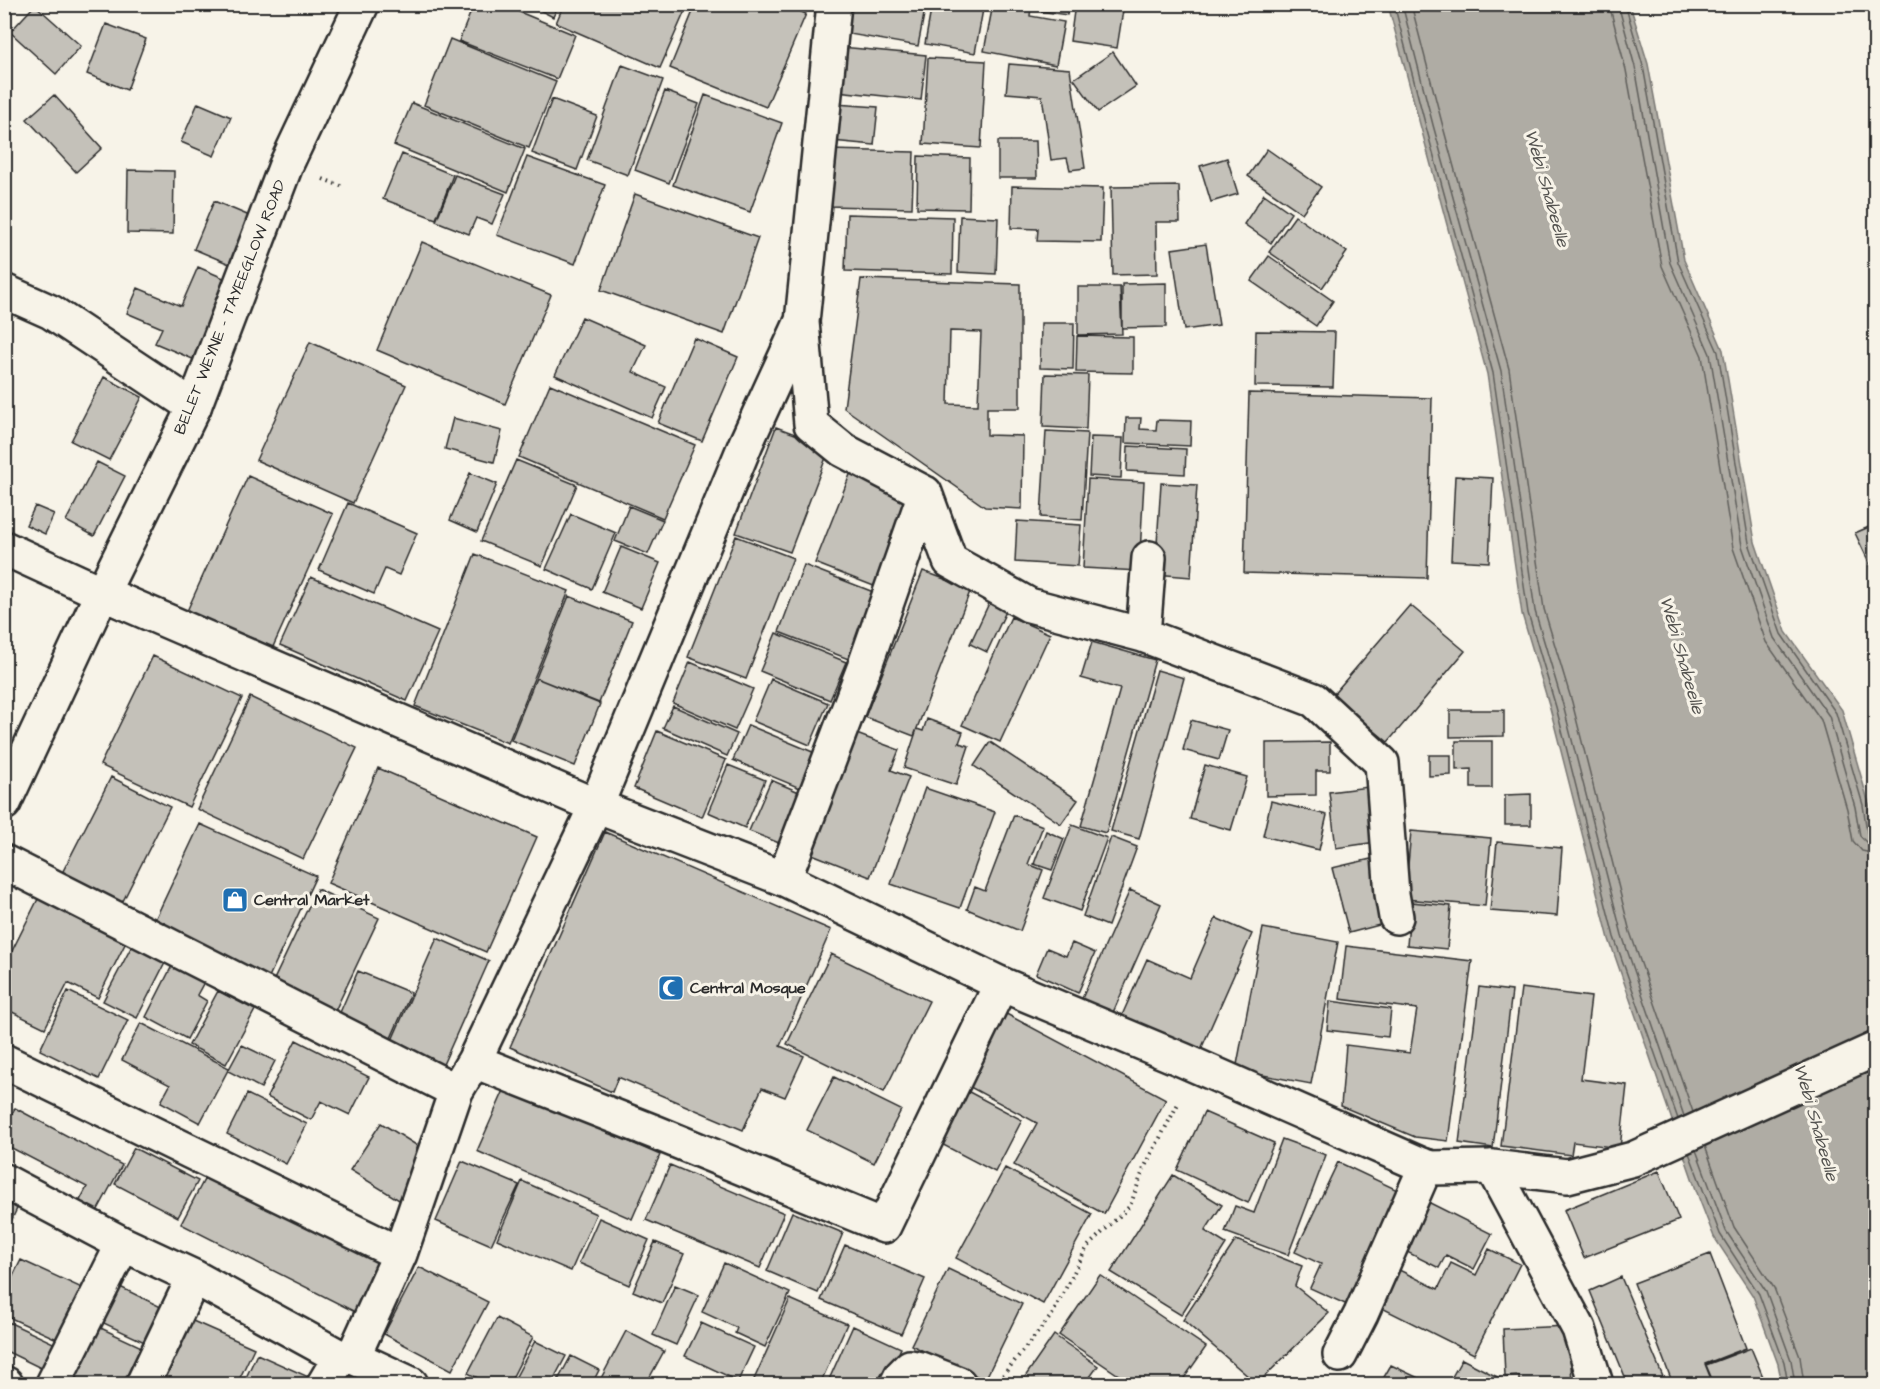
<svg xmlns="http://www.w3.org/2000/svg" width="1880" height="1389" font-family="'Architects Daughter',sans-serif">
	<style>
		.water { fill: #afaca4; stroke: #7a7874; stroke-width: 1.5 }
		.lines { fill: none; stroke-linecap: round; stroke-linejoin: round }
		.shore { stroke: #605f5b; stroke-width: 1.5 }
		.building { fill: #c4c1b9; stroke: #2b2b2b; stroke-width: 1.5; fill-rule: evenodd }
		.street-casing { stroke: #2b2b2b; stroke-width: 38 }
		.secondary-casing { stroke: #2b2b2b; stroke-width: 38 }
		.path { stroke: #2b2b2b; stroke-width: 4; stroke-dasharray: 1.5 4.5; stroke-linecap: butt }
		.street { stroke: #f7f3e8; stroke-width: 33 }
		.secondary { stroke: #f7f3e8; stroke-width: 33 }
		.labels { text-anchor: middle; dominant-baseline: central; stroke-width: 6; stroke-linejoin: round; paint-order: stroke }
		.street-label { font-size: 16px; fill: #2b2b2b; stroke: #f7f3e8 }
		.poi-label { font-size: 16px; font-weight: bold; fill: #2b2b2b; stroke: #f7f3e8; text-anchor: start }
		.water-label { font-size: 18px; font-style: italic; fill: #53524f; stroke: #f7f3e8 }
	</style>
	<rect width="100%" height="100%" fill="#f7f3e8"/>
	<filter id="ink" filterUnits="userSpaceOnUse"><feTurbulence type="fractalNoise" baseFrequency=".0167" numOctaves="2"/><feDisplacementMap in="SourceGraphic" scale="12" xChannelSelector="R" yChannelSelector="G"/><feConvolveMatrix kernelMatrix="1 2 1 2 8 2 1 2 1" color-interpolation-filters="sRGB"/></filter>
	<g filter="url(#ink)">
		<!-- water -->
		<path class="water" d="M1388,5h242l18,59 36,196 39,90 32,192 31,90 56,78 27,94 7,47 -1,533h-93l-4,-20 -25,-68 -39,-59 -14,-36 -91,-262 -59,-231 -28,-94 -35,-240z"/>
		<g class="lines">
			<!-- shore -->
			<path class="shore" d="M1394,4l32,123 67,246 35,240 28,94 58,230 64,182
				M1402,4l31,121 68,246 34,240 28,94 59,230 62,181
				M1411,4l31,119 67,246 35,240 28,93 58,230 63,180
				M1609,4l17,66 36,196 40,90 31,192 33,94 55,78 26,89 6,32 9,10 14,3
				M1618,4l17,63 35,196 40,91 32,192 32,92 55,78 26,91 5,29 7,7 9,2
				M1625,4l18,62 35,196 40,90 31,191 32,91 55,79 27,92 4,27 3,5h6
				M1705,1146l29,81 40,61 26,69 4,27
				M1696,1150l30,81 40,60 25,69 4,24
				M1689,1153l31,81 39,60 25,68 4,22"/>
		</g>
		<!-- building -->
		<path class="building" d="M474,4h26l75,31 -18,44 -98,-38z
			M528,4h31l-6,13z
			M564,4h124l-28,64 -104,-45z
			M696,4h88l22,10 -40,93 -96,-39z
			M843,4h83l-8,42 -80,-14z
			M932,4h52l-9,49 -50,-9z
			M993,4h26l12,3 -1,9 34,6 -8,43 -72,-14z
			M1041,4h27l-1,11 -27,-4z
			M1075,4h49l-7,44 -47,-7z
			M35,5l46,41 -25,28 -46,-42z
			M106,24l40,15 -19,51 -40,-16z
			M450,39l106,43 -27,66 -105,-43z
			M841,47l85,8 -5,45 -84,-9z
			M1113,52l23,34 -38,26 -24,-33z
			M928,58l58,3 -5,87 -58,-4z
			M1009,64l61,5 15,99 -15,2 -3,-12 -16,2 -9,-64 -36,-3z
			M622,65l41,15 -35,95 -41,-15z
			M665,91l34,13 -30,79 -34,-13z
			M54,95l48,53 -26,24 -49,-53z
			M705,95l77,28 -32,89 -77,-27z
			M552,99l45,17 -20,54 -45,-17z
			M198,103l33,14 -17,39 -33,-14z
			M412,103l113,46 -17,43 -114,-47z
			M835,104l43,3 -4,38 -42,-4z
			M998,141h38l1,37h-39z
			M1267,149l54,38 -19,26 -54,-37z
			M829,150l85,2 -2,56 -85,-2z
			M402,154l51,21 -17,44 -53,-20z
			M918,156l52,2 -1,51 -52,-1z
			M527,157l78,28 -30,79 -78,-29z
			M1227,158l11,36 -27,8 -11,-36z
			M128,170l46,1 -1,63 -46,-1z
			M455,175l50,19 -13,30 -16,-6 -7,16 -33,-13z
			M1012,186l91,2 -2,54 -64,-1 1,-12 -27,-1z
			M1179,186l1,36h-24l1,52 -44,1 -2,-88z
			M635,194l123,44 -34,96 -123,-44z
			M1264,194l27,19 -20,30 -27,-19z
			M214,201l45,19 -20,48 -45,-19z
			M847,214l106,3 -1,57 -107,-3z
			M960,216l38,2 -2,56 -38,-2z
			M1295,216l52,36 -25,36 -53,-36z
			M422,242l129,53 -46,109 -128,-54z
			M1206,244l13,81 -35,5 -12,-81z
			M1269,256l64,45 -17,25 -65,-45z
			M198,267l30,13 -33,80 -40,-17 7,-15 -35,-15 11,-25 43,18z
			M861,279l159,5v124h-33v27l36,1 -1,73 -37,-2 -141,-99zM950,331l31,1 -3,73 -30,-1z
			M1166,283v44l-44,1v-44z
			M1078,287h42l2,47 -44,1z
			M582,317l64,28 -13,27 33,15 -14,31 -97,-43z
			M1041,323h33l-1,46 -33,-1z
			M1256,331l79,1 -2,55 -78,-1z
			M1077,336l56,1v36l-57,-1z
			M694,338l44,19 -36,84 -44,-18z
			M310,342l96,43 -53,118 -97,-43z
			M1045,374l43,1 -2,54 -43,-2z
			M104,377l38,20 -33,63 -38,-19z
			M550,384l145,61 -32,73 -144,-61z
			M1249,393l183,5 -5,180 -183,-5z
			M453,418l49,13 -8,31 -49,-13z
			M1126,418h15l-1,11 16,1 1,-10 34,1 -1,25 -65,-3z
			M776,427l54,20 -40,105 -54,-19z
			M1046,431l41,2 -5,87 -41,-3z
			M1091,437l32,1 -2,40 -32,-2z
			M1128,446l58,3 -1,25 -58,-3z
			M516,460l61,25 -35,81 -61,-25z
			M97,462l28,14 -31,60 -28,-15z
			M853,467l69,26 -38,97 -69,-27z
			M470,473l27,11 -20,48 -27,-12z
			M248,476l85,38 -61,135 -85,-38z
			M1455,476l38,2 -4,84 -38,-2z
			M1088,479l56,3 -5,89 -56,-3z
			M1161,483l36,2 -6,92 -36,-3z
			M348,503l69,30 -18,42 -14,-6 -11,25 -55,-24z
			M35,506l19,8 -9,20 -19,-9z
			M629,506l34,14 -15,34 -33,-13z
			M571,514l45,19 -24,56 -46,-20z
			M1017,521l64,4 -3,41 -63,-4z
			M1876,524v53l-21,-44z
			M736,536l57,22 -47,121 -58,-22z
			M621,547l39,16 -19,45 -39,-16z
			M475,554l94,37 -61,152 -93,-37z
			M804,565l72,28 -25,67 -72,-28z
			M923,571l48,18 -57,147 -49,-19z
			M311,577l127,55 -31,69 -127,-56z
			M569,596l63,25 -33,82 -63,-25z
			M991,599l17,8 -21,45 -17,-8z
			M1410,605l55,46 -77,91 -56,-46z
			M1011,617l39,17 -50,108 -38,-17z
			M776,633l70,29 -16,38 -70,-29z
			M1092,642l63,18 -49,173 -25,-7 39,-137 -39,-11z
			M153,656l89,42 -53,109 -89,-42z
			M690,662l63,27 -18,41 -62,-27z
			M1157,670l27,8 -45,161 -28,-8z
			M536,678l64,26 -25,62 -64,-26z
			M771,679l57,24 -18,42 -57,-24z
			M250,697l107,51 -54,111 -106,-50z
			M673,706l64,28 -10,22 -64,-28z
			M1450,710h54v26l-54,1z
			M927,719l36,13 -4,11 10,3 -13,39 -52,-17 13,-39 6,2z
			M1191,720l37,10 -9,30 -36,-10z
			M748,725l79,33 -15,35 -79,-33z
			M657,731l69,29 -24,57 -68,-29z
			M854,733l45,17 -8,20 18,7 -39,100 -63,-25z
			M1456,741h36v47h-21v-19l-15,1z
			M990,742l88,58 -17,24 -87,-58z
			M1330,742v29h-14v24l-50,1v-53z
			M1429,755h22v20l-22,1z
			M728,765l37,15 -20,48 -37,-16z
			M1205,765l42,12 -16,53 -41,-11z
			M378,768l159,69 -51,115 -158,-69z
			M111,777l59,30 -51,102 -60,-30z
			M771,780l35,15 -22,50 -35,-14z
			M1368,787l8,55 -40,6 -7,-56z
			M925,788l70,24 -35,96 -69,-24z
			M1531,794v31h-26v-30z
			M1271,801l56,14 -8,35 -56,-14z
			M1014,815l29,11 -15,38 15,6 -23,61 -53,-22 8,-22 10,4z
			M200,824l116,52 -47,101 -116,-53z
			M1072,825l35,13 -27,73 -36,-13z
			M1046,831l18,8 -12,31 -18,-6z
			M1411,831l80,7 -6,68 -80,-7z
			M605,832l226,98 -51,116 24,10 -19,41 -23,-9 -19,42 -125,-53 -6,15 -102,-45z
			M1111,837l26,10 -29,79 -25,-10z
			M1497,842l65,6 -5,68 -67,-5z
			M1371,859l16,64 -38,10 -17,-65z
			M317,889l62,29 -46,97 -62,-29z
			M1130,890l31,14 -50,113 -31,-14z
			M39,897l88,43 -29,58 -30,-15 -23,45 -41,-20v-41z
			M1411,902l40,4 -4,43 -40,-4z
			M1216,918l36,16 -54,122 -79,-34 28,-63 43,19z
			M1263,928l75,14 -27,142 -75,-14z
			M437,938l52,23 -48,108 -52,-22z
			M135,940l33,17 -31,61 -34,-17z
			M1072,943l23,10 -17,40 -42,-19 11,-26 19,8z
			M1346,946l126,15 -24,180 -33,-4 -74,-31 5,-61 64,8 7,-44 -77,-10z
			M178,954l32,17 -13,24 10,6 -20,38 -41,-22z
			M831,954l98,47 -45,91 -97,-48z
			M358,971l53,22 -24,54 -52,-23z
			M1479,987l33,4 -19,157 -34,-5z
			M1521,988l70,9 -10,82 46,6 -7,63 -47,-6 -2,13 -70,-9z
			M68,991l60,29 -29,59 -59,-29z
			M218,991l37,19 -29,54 -37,-19z
			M1330,1001l61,8 -3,28 -61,-7z
			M997,1009l169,90 -62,115 -90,-49 23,-42 -78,-42z
			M141,1023l88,45 -29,55 -39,-21 9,-17 -48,-25z
			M296,1040l73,37 -19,38 -29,-14 -10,19 -44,-23z
			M242,1045l33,16 -14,27 -33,-17z
			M834,1077l67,33 -27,53 -67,-33z
			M956,1085l66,35 -27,52 -67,-35z
			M505,1088l155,67 -28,64 -155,-68z
			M247,1094l60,30 -21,40 -59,-30z
			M15,1108l107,57 -28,52 -18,-9 11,-21 -83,-43v-16z
			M1204,1112l70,31 -26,60 -71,-33z
			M381,1123l48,30 -30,47 -49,-30z
			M1282,1139l44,16 -38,100 -63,-23 10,-26 19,7z
			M134,1148l64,33 -20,36 -63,-33z
			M462,1161l57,24 -28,60 -55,-24z
			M1338,1162l70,33 -54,113 -44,-20 11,-24 -26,-12z
			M670,1165l114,48 -24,55 -114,-48z
			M1005,1168l87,46 -49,90 -87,-46z
			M1659,1171l20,49 -95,38 -20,-48z
			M207,1174l179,92 -25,49 -180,-91z
			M1173,1175l49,30 -17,26 21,13 -45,71 -70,-43z
			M522,1181l74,33 -25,57 -74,-32z
			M4,1194l16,8 -14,30 -2,-1z
			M1422,1199l70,35 -18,35 -28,-14 -7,13 -42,-21z
			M792,1212l51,21 -25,60 -51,-22z
			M599,1218l50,22 -20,45 -50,-22z
			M1236,1240l66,26 -7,20 34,27 -72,71 -74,-64z
			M655,1242l29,12 -22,49 -29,-12z
			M845,1245l80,34 -24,55 -80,-34z
			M1489,1249l31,15 -46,90 -102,-51 19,-37 47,23 13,-26 25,12z
			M1710,1254l36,94 -41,16 8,20h-40l-39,-101z
			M21,1260l74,34 -25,51 -66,-30v-21z
			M724,1263l66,30 -25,54 -30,-14 2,-5 -35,-16z
			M419,1267l69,35 -36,68 -68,-36z
			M948,1269l74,35 -37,76 -74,-35z
			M1100,1275l106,72 -26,37h-48l-73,-49z
			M1621,1277l45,107h-38l-38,-93z
			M112,1283l55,27 -16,35 -56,-26z
			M675,1285l24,10 -23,50 -23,-10z
			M790,1299l57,25 -27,60h-68z
			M186,1318l68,30 -17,36h-82z
			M497,1318l36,19 -24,47h-20l-21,-11z
			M4,1320l60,28 -13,25 -47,-23z
			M90,1323l58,27 -17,34h-71z
			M701,1323l53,24 -16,34 -53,-25z
			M853,1326l48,22 -16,36h-58z
			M1569,1326l3,58h-53v-8l-14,1 -2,-48z
			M626,1331l38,20 -18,33h-48z
			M1054,1335l44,31 -13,18h-65z
			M535,1341l31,15 -15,28h-39z
			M1751,1348l15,36h-52l-8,-19z
			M257,1354l56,25 -3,5h-67z
			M571,1356l28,14 -7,14h-36z
			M1462,1359l49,25h-63z
			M1391,1365l40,19h-51z"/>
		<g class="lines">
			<defs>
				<path id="street" d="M834,4l-32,318 9,102 32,26 82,43 25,68 79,44 114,30 171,65 68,63 10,131 4,23
					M4,291l47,21 143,95
					M4,548l98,45
					M1143,635l6,-77
					M4,862l452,229
					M784,879l80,-211 61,-175
					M4,1061l396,193
					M474,1061l183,72 227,93 117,-242
					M1492,1167l87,162 17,55
					M4,1181l119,63 71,33 146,80h13l58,27
					M1340,1355l21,-41 65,-148
					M353,1357l47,-103 56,-163 18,-30 122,-255 150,-363 55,-120
					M4,1384h2
					M53,1384l70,-140
					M143,1384l51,-107
					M324,1384l16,-27
					M897,1384l4,-8 9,-9 10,2 39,15"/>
				<path id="secondary" d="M102,593l494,213 188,73 217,105 182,76 246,108 63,-1 75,9 66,-17 243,-110
					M4,803l98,-210 92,-186 92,-242 76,-161"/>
			</defs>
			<!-- street casing -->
			<use href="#street" class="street-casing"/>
			<!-- secondary casing -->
			<use href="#secondary" class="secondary-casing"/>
			<!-- path -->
			<path class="path" d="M323,179l18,7
				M999,1380l53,-65 35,-68 43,-41 14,-38 35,-66"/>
			<!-- street -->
			<use href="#street" class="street"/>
			<!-- secondary -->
			<use href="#secondary" class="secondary"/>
		</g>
	</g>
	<!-- icons -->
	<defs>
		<symbol id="shop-square" viewBox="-11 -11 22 22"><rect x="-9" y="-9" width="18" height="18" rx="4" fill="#1f6fb2" stroke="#f7f3e8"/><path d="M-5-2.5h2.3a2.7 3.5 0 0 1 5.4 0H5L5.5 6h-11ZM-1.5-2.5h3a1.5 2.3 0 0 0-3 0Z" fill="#fff"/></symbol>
		<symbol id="mosque-square" viewBox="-11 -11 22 22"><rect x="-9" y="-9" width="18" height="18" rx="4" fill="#1f6fb2" stroke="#f7f3e8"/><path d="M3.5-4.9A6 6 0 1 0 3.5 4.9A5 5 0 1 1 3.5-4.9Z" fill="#fff"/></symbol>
	</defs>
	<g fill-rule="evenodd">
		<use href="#shop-square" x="220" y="885" width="30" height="30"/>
		<use href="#mosque-square" x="656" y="973" width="30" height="30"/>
	</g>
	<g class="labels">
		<!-- street labels -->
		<g class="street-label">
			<text transform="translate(230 307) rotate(-68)">BELET WEYNE - TAYEEGLOW ROAD</text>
		</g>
		<!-- poi labels -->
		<g class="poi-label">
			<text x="254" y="900">Central Market</text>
			<text x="690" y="988">Central Mosque</text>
		</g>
		<!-- water labels -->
		<g class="water-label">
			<text transform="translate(1547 188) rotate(74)">Webi Shabeelle</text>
			<text transform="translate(1682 655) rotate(74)">Webi Shabeelle</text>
			<text transform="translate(1816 1122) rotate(74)">Webi Shabeelle</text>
		</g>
	</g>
	<!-- margin -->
	<rect width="1880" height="1389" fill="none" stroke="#f7f3e8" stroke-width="24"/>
	<rect x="12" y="12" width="1856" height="1365" fill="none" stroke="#2b2b2b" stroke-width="2" filter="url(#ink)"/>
</svg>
